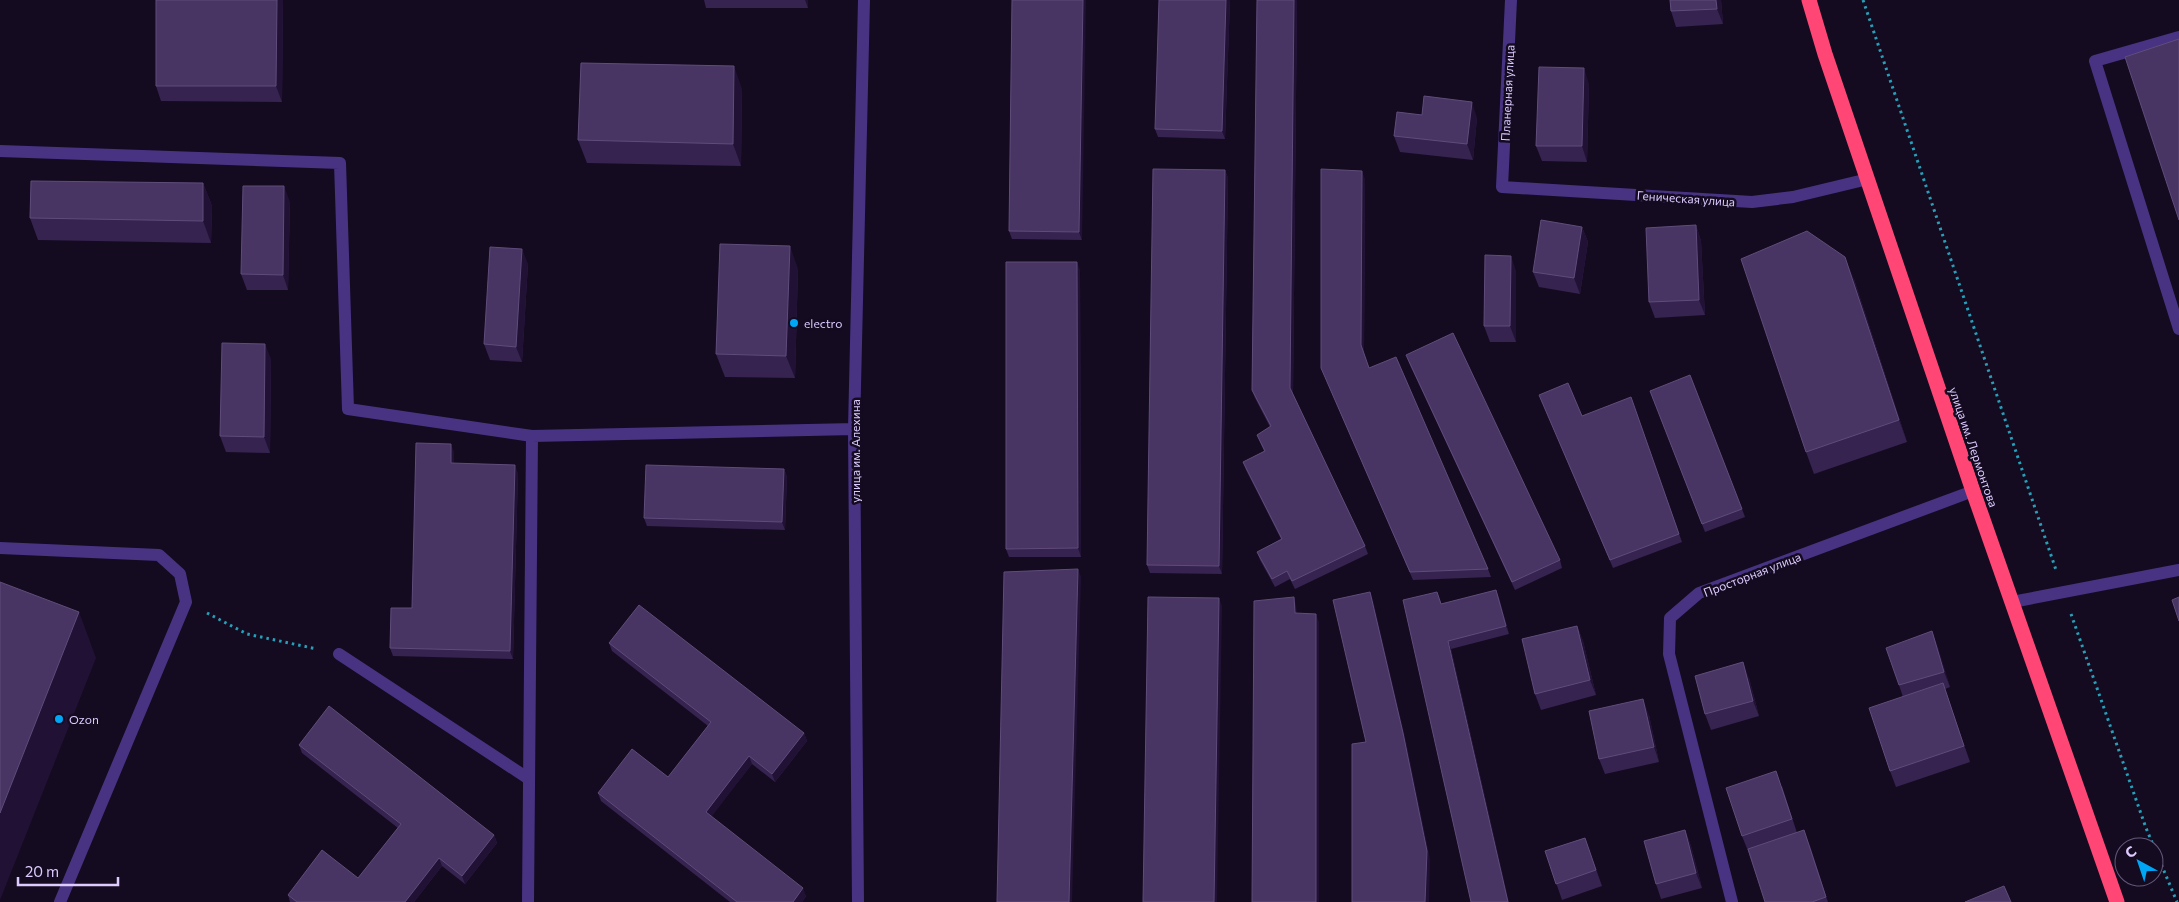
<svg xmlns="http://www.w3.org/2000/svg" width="2179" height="902" font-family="Commissioner,sans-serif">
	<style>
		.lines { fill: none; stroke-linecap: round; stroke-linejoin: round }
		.path { stroke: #26a0b8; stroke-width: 3; stroke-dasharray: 2.5 4; stroke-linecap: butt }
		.minor { stroke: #483383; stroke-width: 12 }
		.highway { stroke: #ff4675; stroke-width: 15 }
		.wall { fill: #362350 }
		.shaded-wall { fill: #211235 }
		.building { fill: #483563; stroke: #5f4c7b }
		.poi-dot { fill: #00a6f6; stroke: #140b21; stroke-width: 2 }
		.labels { text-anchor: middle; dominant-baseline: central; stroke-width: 5; stroke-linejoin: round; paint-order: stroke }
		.street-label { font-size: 12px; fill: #ddcbff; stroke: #140b21 }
		.poi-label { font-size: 12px; fill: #ddcbff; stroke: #140b21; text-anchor: start }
	</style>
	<rect width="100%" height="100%" fill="#140b21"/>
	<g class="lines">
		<!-- path -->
		<path class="path" d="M1863,0l193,570
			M207,613l40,21 70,15
			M2071,614l75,214 31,74"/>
		<!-- minor -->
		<path class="minor" d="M1511,0l-9,187 250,15 41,-5 75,-18
			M2179,37l-84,24 84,268
			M0,151l340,12 8,246 184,27 -4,466
			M532,436l322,-7
			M0,548l159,7 21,19 6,28 -126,300
			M2012,602l167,-32
			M339,654l190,125
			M858,902l-4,-473 10,-429
			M1732,902l-63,-248 1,-36 29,-25 274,-102"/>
		<!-- highway -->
		<path class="highway" d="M1809,0l16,54 148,437 144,411"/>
	</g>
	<!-- wall -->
	<path class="wall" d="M156,0h127l-1,102 -121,-1 -5,-15z
		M704,0h104v8h-102z
		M1012,0l70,240 -70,-1 -3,-8z
		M1230,0l-5,139 -67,-2 -3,-8z
		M1257,0h40l-4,394 72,152 3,8 -73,35 -5,-10 -15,8 -15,-27 -3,-8 24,-13 -35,-69 -3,-8 21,-11 -7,-16 13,-8 -15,-29 -3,-8z
		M1670,0h51l2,24 -47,3 -5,-16z
		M1589,84l-2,78 -45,-1 -6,-15z
		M742,89l-1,77 -154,-3 -9,-23z
		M1422,115l55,3 -4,42 -73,-8 -6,-16z
		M1225,170l3,8 -6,396 -72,-1 -3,-8z
		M1365,179l-1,174 5,15 119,201 3,8 -78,3 -92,-212z
		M203,183l9,23 -1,37 -173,-3 -8,-22z
		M290,202l-2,88h-41l-6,-16z
		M1696,225l5,16 4,74 -50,3 -6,-16z
		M1582,227l6,15 -8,52 -41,-7 -6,-15z
		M528,264l-6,98 -32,-2 -6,-16z
		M798,269l-3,109 -70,-1 -9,-23z
		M1080,270l1,287h-72l-3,-8z
		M1516,271v71h-26l-6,-16z
		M1854,279l53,163 -93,32 -8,-22z
		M1406,355l154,205 2,8 -47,22 -106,-227z
		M271,359l-1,94 -44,-1 -6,-16z
		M1650,391l92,118 3,8 -40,15z
		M1539,395l43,21 49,-19 51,145 -69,26z
		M454,452v11l64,10 -5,186 -120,-3 -3,-8 22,-40z
		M784,469l3,8 -2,53 -138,-4 -3,-8z
		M1496,590l3,8 10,36 -58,15 58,253 -72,-310 4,12z
		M1577,626l6,15 13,54 -55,15 -6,-16z
		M1932,631l18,56 -5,2 25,73 -74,25 -6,-16 13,-74 -4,-12z
		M609,643l195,90 3,8 -32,41 -23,-18 -41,52 95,80 -4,6h-72l-129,-101 -3,-8 70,-16 40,-51 -96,-75z
		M1749,678l10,38 -48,14 -6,-16z
		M1649,715l10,47 -54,12 -6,-15z
		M299,745l195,90 3,8 -32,41 -23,-18 -28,36h-124l-2,-7 70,-17 40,-50 -96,-75z
		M1782,786l15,47 13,13 18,56h-63l-17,-51 -6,-15z
		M1685,830l6,16 11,42 -41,11 -5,-15z
		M1585,838l17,48 -40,14 -17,-49z"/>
	<!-- shaded-wall -->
	<path class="shaded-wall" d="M277,0h6l-1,102 -6,-16z
		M805,0h3v8z
		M1083,0h3l-4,240 -3,-8z
		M1226,0h4l-5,139 -3,-8z
		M1294,0h3l-4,396 -3,-8z
		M1716,0h5l2,24 -6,-15z
		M734,66l8,23 -1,77 -8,-22z
		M1584,68l5,16 -2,78 -5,-16z
		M1472,102l5,16 -4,42 -6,-16z
		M1225,170l3,8 -6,396 -3,-8z
		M1362,171l3,8 -1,174 -3,-8z
		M203,183l9,23 -1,37 -8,-22z
		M284,186l6,16 -2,88 -5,-15z
		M1696,225l5,16 4,74 -6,-15z
		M1582,227l6,15 -8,52 -6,-16z
		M790,246l8,23 -3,109 -9,-22z
		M522,249l6,15 -6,98 -6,-15z
		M1511,256l5,15v71l-6,-16z
		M1845,257l9,22 53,163 -8,-22z
		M1077,262l3,8 1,287 -3,-9z
		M265,344l6,15 -1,94 -6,-16z
		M451,444l3,8v19l-3,-8z
		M515,465l3,8 -5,186 -3,-8z
		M784,469l3,8 -2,53 -3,-8z
		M1078,569l3,8 -9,325h-3z
		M1496,590l3,8 10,36 -3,-8z
		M1370,592l3,8 33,141 24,118 -1,43h-4z
		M1294,597l2,8 2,16 -3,-8z
		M1219,598l3,8 -5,296h-3z
		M79,612l17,46 -96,242v-87z
		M1316,614l3,8v280h-3z
		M1577,626l6,15 13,54 -6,-15z
		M1932,631l6,16 12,40 -6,-15z
		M1448,641l3,8 58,253h-1z
		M1743,662l6,16 10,38 -6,-15z
		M1643,699l6,16 10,47 -5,-15z
		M804,733l3,8 -32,41 -3,-8z
		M749,756l3,8 -43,56 -3,-8z
		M1685,830l6,16 11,42 -6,-15z
		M1804,830l6,16 18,56 -2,-5z
		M494,835l3,8 -32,41 -3,-8z
		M439,858l3,8 -28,36h-9z
		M803,888l3,8 -4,6h-9z"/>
	<!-- building -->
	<path class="building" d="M156,0h121l-1,86h-120z
		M1012,0h71l-4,232 -70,-1z
		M1159,0h67l-4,131 -67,-2z
		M1257,0h37l-4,388 75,158 -73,35 -5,-10 -15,8 -15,-27 25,-13 -39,-77 22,-11 -8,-16 14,-9 -19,-36z
		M1670,0h46l1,9 -46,2z
		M2179,39v181l-54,-163z
		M581,63l153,3 -1,78 -155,-4z
		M1539,67l45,1 -2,78h-46z
		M1424,96l48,6 -5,42 -73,-8 3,-24 25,3z
		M1153,169l72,1 -6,396 -72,-1z
		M1321,169l41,2 -1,174 8,23 27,-11 92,212 -78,3 -89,-204z
		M31,181l172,2v38l-173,-3z
		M243,186h41l-1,89 -42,-1z
		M1541,220l41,7 -8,51 -41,-6z
		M1696,225l3,75 -50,2 -3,-74z
		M1807,231l38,26 54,163 -93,32 -65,-193z
		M720,244l70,2 -4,110 -70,-2z
		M490,247l32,2 -6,98 -32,-3z
		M1485,255l26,1 -1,70h-26z
		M1006,262h71l1,286 -72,1z
		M1453,333l107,227 -48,22 -106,-227z
		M222,343l43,1 -1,93 -44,-1z
		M1690,375l52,134 -40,15 -52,-133z
		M1568,383l14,33 49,-19 48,137 -69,26 -71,-165z
		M416,443l35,1v19l64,2 -5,186 -120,-3 1,-40h21z
		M646,465l138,4 -2,53 -138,-4z
		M1078,569l-9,333h-72l7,-330z
		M0,582l79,30 -79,201z
		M1496,590l10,36 -58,15 60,261h-37l-68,-302 34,-8 4,12z
		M1370,592l33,141 24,118 -2,51h-73v-158l14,-2 -33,-142z
		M1148,597l71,1 -5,304h-71z
		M1294,597l1,16 21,1v288h-64l2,-301z
		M2179,597v24l-7,-21z
		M639,605l165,128 -32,41 -23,-18 -43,56 97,76 -10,14h-56l-139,-109 34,-44 36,28 43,-55 -102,-79z
		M1577,626l13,54 -55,14 -13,-55z
		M1932,631l12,41 -45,13 -13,-37z
		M1743,662l10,39 -48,13 -10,-38z
		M1943,683l21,63 -74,25 -21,-63z
		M1643,699l11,48 -55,12 -10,-48z
		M329,706l165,129 -32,41 -23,-18 -34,44h-108l-9,-7 34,-45 36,28 43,-54 -102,-79z
		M1776,771l16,48 -50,17 -16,-48z
		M1685,830l11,43 -40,11 -12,-43z
		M1804,830l22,67 -14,5h-47l-17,-53z
		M1585,838l11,32 -40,14 -11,-33z
		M2004,886l7,16h-46z"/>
	<!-- markers -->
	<g class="poi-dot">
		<circle cx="794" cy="323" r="5"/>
		<circle cx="59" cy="719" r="5"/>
	</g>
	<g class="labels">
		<!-- street labels -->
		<g class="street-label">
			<text transform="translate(1507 93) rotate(-87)">Планерная улица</text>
			<text transform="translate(1686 198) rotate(4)">Геническая улица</text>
			<text transform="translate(1974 447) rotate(71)">улица им. Лермонтова</text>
			<text transform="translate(855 451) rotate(-90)">улица им. Алехина</text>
			<text transform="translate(1752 574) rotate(-21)">Просторная улица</text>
		</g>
		<!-- poi labels -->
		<g class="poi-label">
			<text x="804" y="323">electro</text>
			<text x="69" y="719">Ozon</text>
		</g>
	</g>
	<!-- north arrow -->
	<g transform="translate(2139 862) rotate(320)"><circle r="24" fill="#140b21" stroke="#64587a"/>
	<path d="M0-4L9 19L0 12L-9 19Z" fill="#00a6f6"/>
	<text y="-8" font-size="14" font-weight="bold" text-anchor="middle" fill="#ddcbff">С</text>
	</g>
	<!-- scale -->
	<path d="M18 877v8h100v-8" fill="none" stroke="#ddcbff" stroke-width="2.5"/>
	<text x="25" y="877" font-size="15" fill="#ddcbff" stroke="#140b21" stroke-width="4" paint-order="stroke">20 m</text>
</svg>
